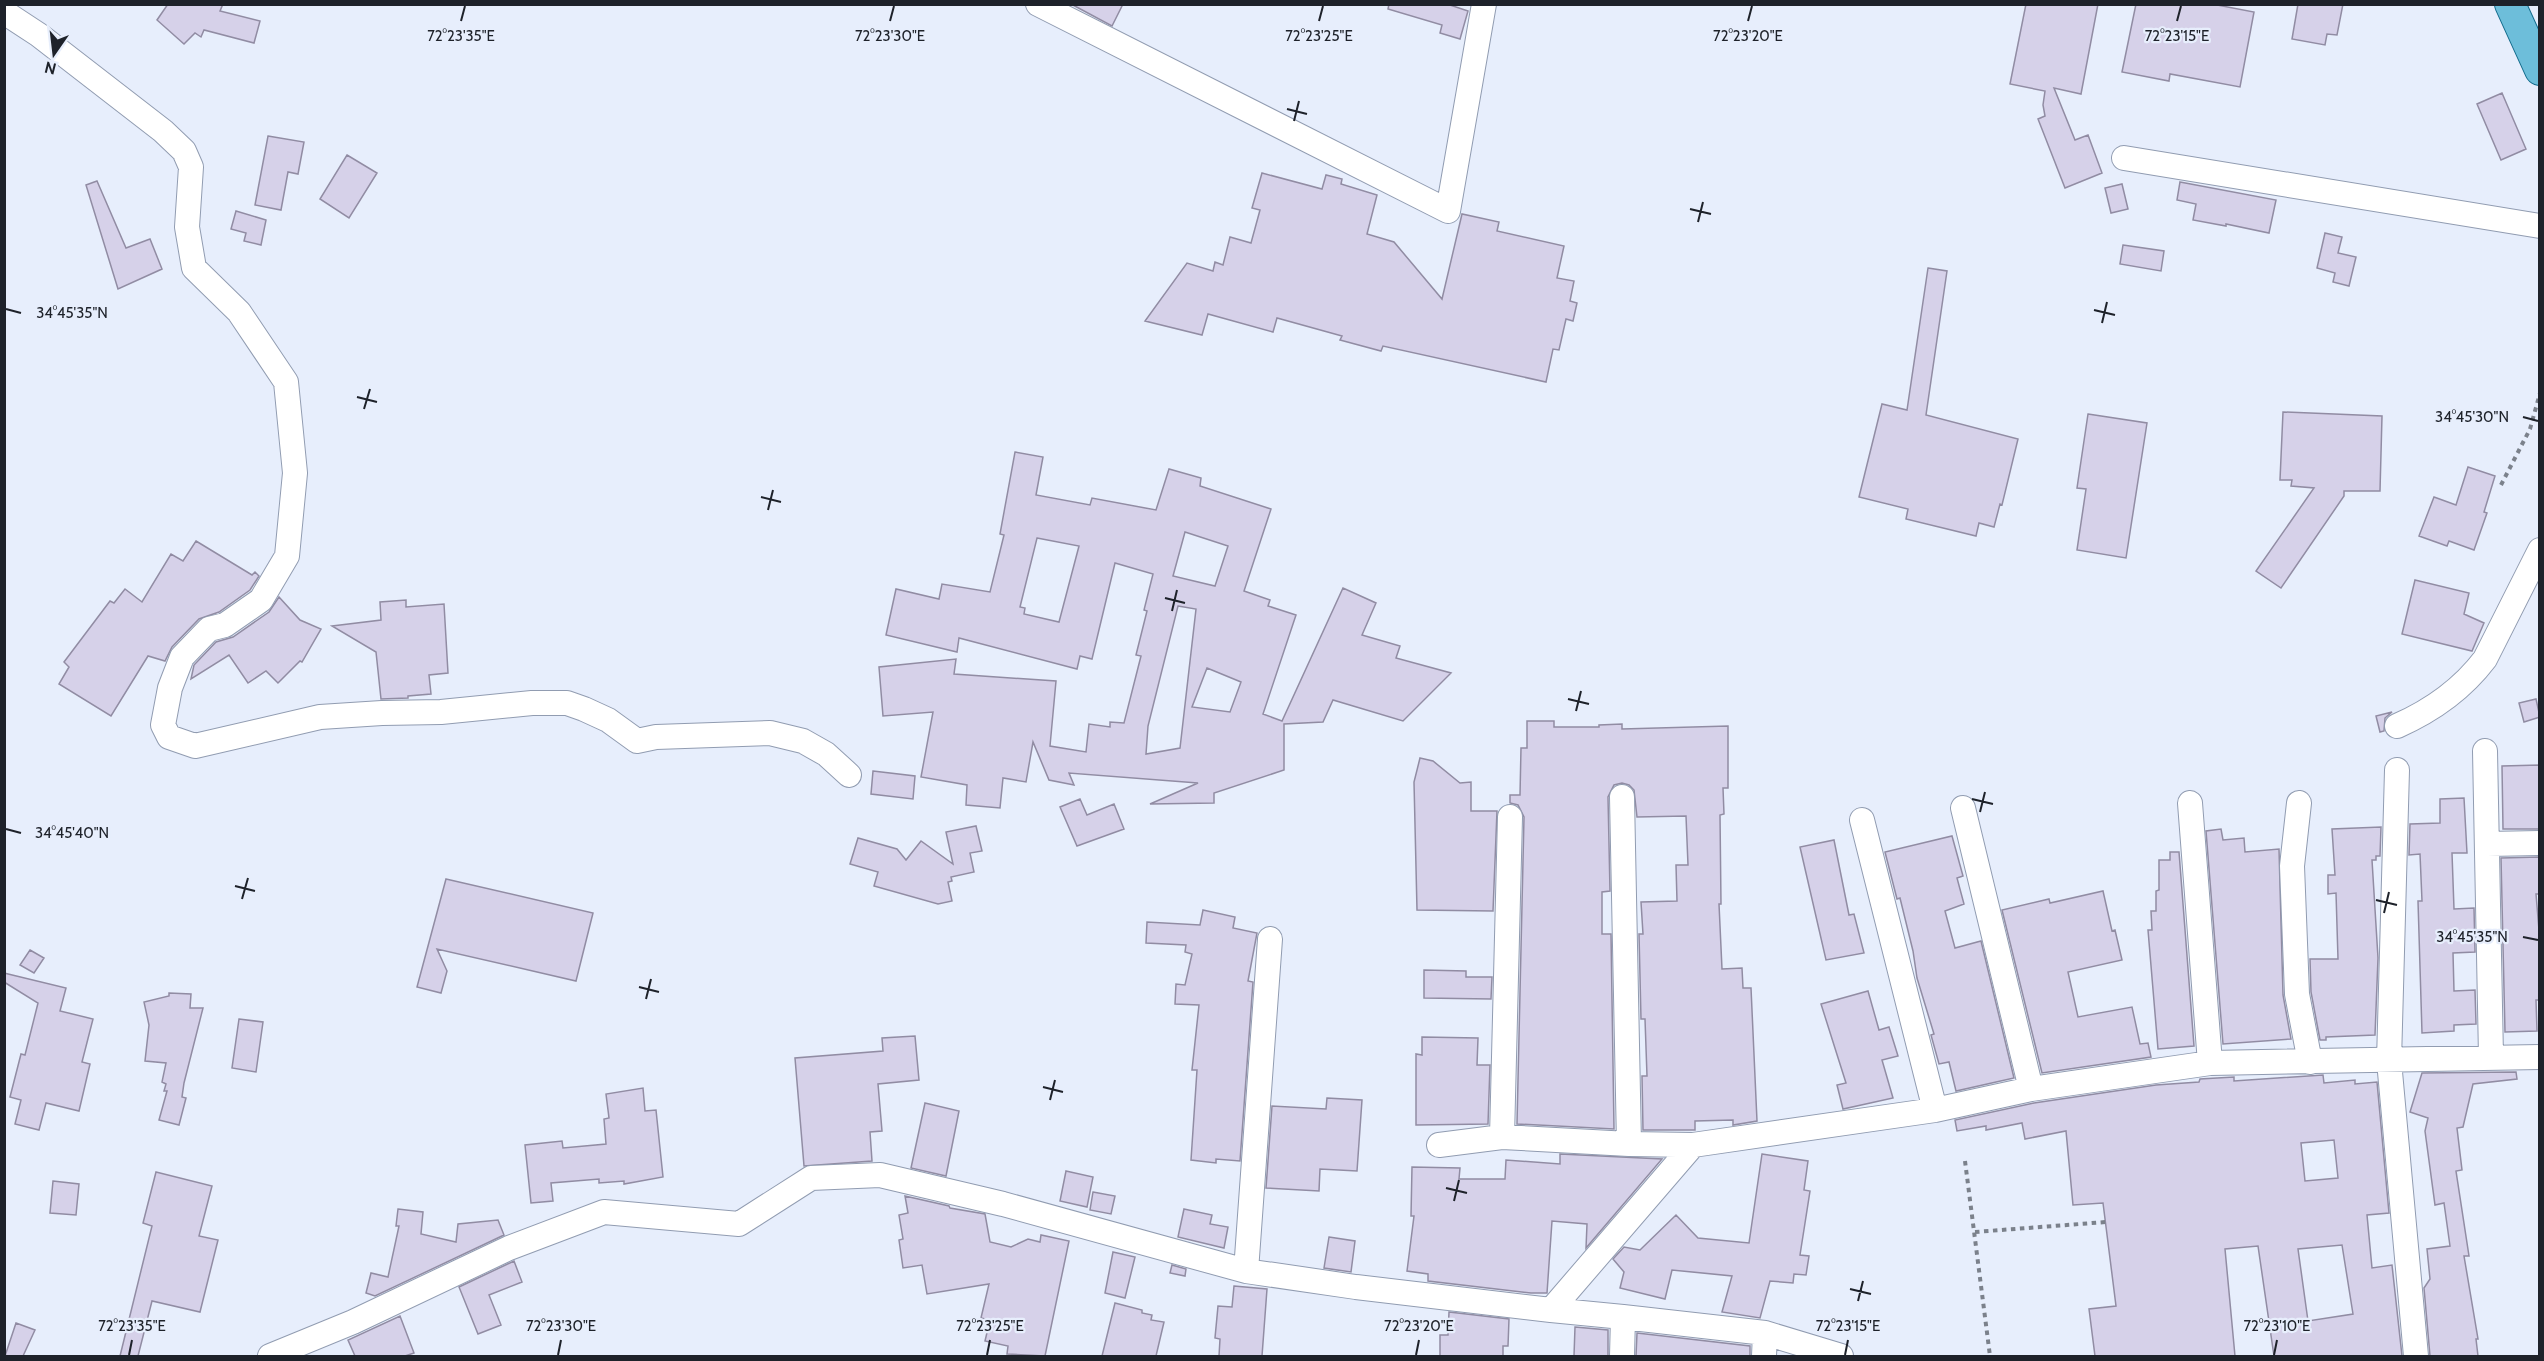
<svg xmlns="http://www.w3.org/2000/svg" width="2544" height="1361" font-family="Cabin,sans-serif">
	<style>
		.building { fill: #d6d1e9; stroke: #918ca3; stroke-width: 1.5; fill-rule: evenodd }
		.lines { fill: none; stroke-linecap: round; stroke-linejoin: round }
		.minor-casing { stroke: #919cb1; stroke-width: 26 }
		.major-casing { stroke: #126b8c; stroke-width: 32 }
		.path { stroke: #7b818b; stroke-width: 4; stroke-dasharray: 4.5 4.5; stroke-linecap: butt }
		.minor { stroke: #fff; stroke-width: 24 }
		.major { stroke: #6dbeda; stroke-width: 30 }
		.ticks { fill: none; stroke: #1e222a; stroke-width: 2 }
		.ticks-label { font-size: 15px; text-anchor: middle; fill: #1e222a; stroke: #e7eefc; stroke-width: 4.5; stroke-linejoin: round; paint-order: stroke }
	</style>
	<rect width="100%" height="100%" fill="#e7eefc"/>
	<!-- building -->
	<path class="building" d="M168,4h55l-3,7 40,10 -6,22 -50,-13 -3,7 -6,-4 -11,11 -27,-24z
		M1071,4h52l-11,22z
		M1389,4h58l21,7 -8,28 -20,-6 2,-8 -54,-16z
		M2026,4h72l-17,90 -27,-6 21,52 13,-5 14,38 -37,15 -27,-69 7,-3 -2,-11 2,-14 -35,-7z
		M2136,4h76l42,8 -14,75 -70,-13 -1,7 -47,-9z
		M2298,4h45l-6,31 -10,-1 -2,11 -33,-6z
		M2502,93l24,56 -25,11 -24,-56z
		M268,136l36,6 -6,32 -10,-2 -7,38 -26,-5z
		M347,155l30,18 -28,45 -29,-19z
		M1262,173l60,16 4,-14 16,4 -1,5 36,11 -10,39 27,8 48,57 20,-85 37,8 -2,9 67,15 -7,32 17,3 -4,20 7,2 -4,18 -7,-2 -7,31 -6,-1 -7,33 -163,-36 -2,5 -41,-11 2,-4 -65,-18 -4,14 -65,-18 -6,21 -57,-14 42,-58 26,8 2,-9 8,3 7,-28 21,6 9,-33 -8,-2z
		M97,181l29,67 24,-9 12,30 -44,20 -32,-104z
		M2180,182l96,18 -7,33 -43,-9v2l-33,-6 3,-16 -19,-4z
		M2122,184l6,25 -17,4 -6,-25z
		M236,211l30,9 -5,25 -17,-4 2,-8 -15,-4z
		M2325,233l17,4 -4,16 18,4 -7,29 -16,-4 2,-9 -18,-5z
		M2123,245l41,6 -3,20 -41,-7z
		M1928,268l19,3 -21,144 92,24 -16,66 -2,-1 -6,23 -15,-4 -3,13 -70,-17 2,-10 -49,-12 23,-93 25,6z
		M2283,412l99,4 -2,75h-36v5l-63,92 -25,-17 58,-83 -23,-2 1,-6h-12z
		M2088,414l59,9 -21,135 -49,-8 9,-61 -9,-1z
		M1015,452l28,5 -7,38 54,10 2,-7 64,12 13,-41 32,9 -1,8 71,23 -27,82 26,9 -2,6 28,9 -33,99 19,7 61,-133 33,15 -14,32 38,11 -4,12 55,15 -48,48 -70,-21 -10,22 -39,2v46l-70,23v10l-64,1 48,-21 -129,-10 5,12 -25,-5 -16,-38 -7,40 -23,-4 -3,30 -34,-3 1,-20 -46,-8 12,-65 -50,4 -4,-49 77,-8 -2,15 102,7 -6,65 36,6 3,-28 21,3v-5l14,1 17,-67 -5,-1 11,-44 -3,-1 9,-36 -38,-11 -23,96 -12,-3 -3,13 -118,-31 -2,14 -71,-17 10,-46 43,10 3,-15 48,8 14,-57 -4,-1zM1185,532l43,14 -13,40 -42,-10zM1037,538l42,8 -20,76 -35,-8 1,-6 -5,-1zM1178,606l18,3 -16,139 -34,6 2,-28zM1207,668l34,14 -11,30 -38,-5z
		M2468,467l27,9 -11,36 3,1 -13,37 -25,-9 -2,5 -28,-10 15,-39 22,8z
		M196,541l56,34 3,-3 4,4 -9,14 -31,22 -20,7 -27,28 -7,14 -17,-5 -37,60 -52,-32 10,-17 -5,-5 46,-61 4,2 11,-14 17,13 29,-48 12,7z
		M2415,580l54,13 -5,21 20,9 -12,28 -70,-17z
		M279,597l21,23 21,9 -19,33 -2,-1 -22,22 -12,-12 -18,12 -19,-28 -38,24 3,-14 22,-23 17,-5 36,-25z
		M406,600v7l38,-3 4,69 -19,2 2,19 -23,2v2l-27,1 -5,-47 -44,-26 49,-6 -1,-18z
		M2536,699l4,18 -16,5 -5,-19z
		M2392,712l-7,6 -1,13 -4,1 -4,-16z
		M1527,721h27v6h45v-2l23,-1v5l106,-3v62h-5l1,26 -4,1 1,89h-2l3,65 20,-1 1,20h8l6,133 -24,4v-5l-38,1v9h-52l-1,-54h5l-2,-57h-4l-2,-85h4l-2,-32 36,-1 -1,-36h12l-2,-49 -49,1 -3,-27 -5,-5 -7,-2 -8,2 -6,12 2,94 -8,1v42h9l3,195 -97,-5 7,-307 -6,-12 -8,-2v-8h10l1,-47h6z
		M1420,758l13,3 27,22 11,-1v29h26l-4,100 -76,-1 -3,-128z
		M2540,765v64h-37l-1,-63z
		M873,771l42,5 -2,23 -42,-5z
		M2464,798l3,55h-15l2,56 20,-1 1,44 -22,1 1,38 21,-1 1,34 -22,1v6l-32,2 -4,-132h4l-2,-47 -11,1 1,-31 30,-1v-24z
		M1080,799l7,16 27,-11 10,25 -47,17 -17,-39z
		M976,826l6,25 -12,2 4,19 -23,5 1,4 -4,1 4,19 -14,3 -64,-18 4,-14 -28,-8 8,-26 39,11 9,11 15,-19 32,23 -7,-32z
		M2381,827l-1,29h-4v4h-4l6,98 -3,77 -49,2v3h-6l-9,-48 -1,-33h28l-2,-66 -8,1v-19h7l-3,-46z
		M2221,829l2,11 21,-2 1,14 34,-3 4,146 8,44 -68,5 -17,-213z
		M1952,836l11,40 -6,2 7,26 -19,7 10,37 26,-7 33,137 -58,13 -7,-29 -10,2 -8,-29 3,-1 -17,-56 -4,-27 -13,-53 -3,1 -12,-47z
		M1834,840l15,75 5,-1 10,39 -38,7 -26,-113z
		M2170,852h9l15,194 -36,3 -10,-119h4l-1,-19h5v-20l3,-1v-30h11z
		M2540,857v37h-4l4,48v58h-4l1,31 -32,1 -4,-174z
		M446,879l147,34 -17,68 -139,-32 10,22 -6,22 -24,-6z
		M2103,891l9,40 3,-1 7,30 -54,12 10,45 54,-10 8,37 8,-1 3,14 -109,16 -40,-163 47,-11 1,4z
		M1203,910l32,7 -2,11 24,5 -9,48 5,1 -13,179 -24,-2v4l-25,-3 6,-90h-5l7,-65 -24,-1 1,-20 9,1 7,-31 -7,-2 1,-7 -40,-2 1,-21 53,3z
		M30,950l14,8 -10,15 -14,-8z
		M1424,970l42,1v6h26l-1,22 -67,-1z
		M4,973l62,15 -6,23 33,8 -11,43 8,2 -11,47 -33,-8 -7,27 -24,-6 6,-24 -11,-3 11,-43 4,1 13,-52 -34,-21z
		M1868,991l11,39 10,-3 9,29 -16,4 11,38 -50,11 -6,-24 9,-2 -25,-79z
		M169,993l22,1 -1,14h13l-19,75 -2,14 4,1 -7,27 -20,-5 8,-29h-3l2,-7 -4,-2 4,-19 -21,-2 4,-36 -5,-23 25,-6z
		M239,1019l24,3 -7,50 -24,-4z
		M915,1036l4,44 -41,4 4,47 -12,1 2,29 -68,5 -9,-108 88,-7 -1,-13z
		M1422,1037l56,1 -1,27h13l-2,59 -72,1v-71l6,1z
		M2516,1072l1,7 -44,5 -10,43 -6,1 5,42 -6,1 13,85h-5l14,83h-2l2,17h-48l-6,-68 6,-9 -3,-30 23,-3 -6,-43 -9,2 -10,-74 3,-13 -18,-6 12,-39z
		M2323,1075l1,8 31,-3v4l22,-2 12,131 -22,2 5,53 20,-3 10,91h-128l-16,-110 -33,3 10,107h-140l-6,-47 27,-3 -13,-103 -30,2 -7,-74 -41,8 -3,-16 -36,7v-4l-29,5 -2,-11 79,-17 122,-18 43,-3 1,-3 34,-2v4zM2334,1140l4,38 -33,3 -4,-38zM2342,1245l11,69 -45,7 -10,-72z
		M643,1088l2,23 11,-1 7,67 -39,7v-3l-25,2v-4l-48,4 2,18 -22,2 -6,-58 37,-4 1,7 43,-4 -2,-25 5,-1 -3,-24z
		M1327,1098l35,2 -5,71 -37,-2 -1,22 -53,-3 6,-82 54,3z
		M925,1103l34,8 -13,65 -35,-8z
		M1560,1154l102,5 -76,89 1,-24 -35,-3 -5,72h-16l-103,-12v-7l-21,-3 7,-55h-3l1,-49 48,1 -1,11h46l1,-19 54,4z
		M1762,1154l46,7 -4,29 6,1 -10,64 9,1 -3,19 -12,-1 -1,9 -23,-2 -10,37 -38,-6 10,-36 -60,-6 -7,29 -45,-11 4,-16 -11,-13 11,-12 16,3 36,-35 22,23 51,5z
		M1066,1171l27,6 -6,30 -27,-6z
		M156,1172l56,14 -13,50 19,4 -18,72 -48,-11 -14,55h-18l32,-130 -9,-3z
		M53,1181l26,3 -3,31 -26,-2z
		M1093,1192l22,4 -4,18 -21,-4z
		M905,1196l44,10 1,2 35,6 5,28 21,5 17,-8 12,3 1,-7 28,6 -24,115 -38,-2 1,-8 -23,-5 5,-21 -9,-2 8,-34 -62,10 -5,-29 -19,3 -4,-28 4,-1 -4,-24 9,-2z
		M398,1209l25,3 -2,22 35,8 2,-18 40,-4 6,15 -129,61 -9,-3 5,-20 17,4 11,-51h-3z
		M1184,1209l28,6 -2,9 18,3 -4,21 -46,-11z
		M1329,1237l26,4 -4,31 -27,-4z
		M1113,1252l22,5 -10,41 -20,-5z
		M514,1261l8,21 -33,13 12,30 -23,9 -19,-47z
		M1172,1265l14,4 -1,7 -15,-3z
		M1234,1286l33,3 -5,67h-43l1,-17 -5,-1 3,-32 14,1z
		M1115,1303l27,7v3l10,2 -1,5 13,2 -8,34h-54z
		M1449,1312l60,7 -1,27h-5v10h-63v-21h8z
		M400,1316l14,37 -9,3h-50l-7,-16z
		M16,1323l19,7 -12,26h-18z
		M1575,1327l33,3v26h-34z
		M1637,1333l113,13v10h-114z"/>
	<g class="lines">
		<defs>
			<path id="minor" d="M1038,4l410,207 36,-207
				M4,12l35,23 124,96 21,20 7,16 -4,60 7,41 45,44 47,70 9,91 -8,83 -26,44 -36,25 -16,4 -27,28 -12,31 -7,37 6,12 26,9 125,-29 62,-4 59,-1 91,-9h35l17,6 24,11 29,21 19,-4 114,-4 33,8 23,13 23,21
				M2124,158l416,68
				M2397,726c34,-15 66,-38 88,-67l55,-109
				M2485,751l6,306
				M2397,770l-8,291 27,295
				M1622,797l7,347
				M2190,803l20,260
				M2299,803l-7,63 5,128 13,68
				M1963,808l68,281
				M1862,820l73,290
				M2487,844l53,-1
				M1502,1137l8,-320
				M1439,1145l63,-8 127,7 64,1
				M1246,1271l24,-332
				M1551,1310l72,7 -1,39
				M1623,1317l142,16 76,23
				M270,1356l83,-34 156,-74 95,-36 135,12 72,-46 69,-3 123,29 243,67 110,16 195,23 142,-165 242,-35 96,-21 179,-26 330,-6
				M1764,1356l1,-23"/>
			<path id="major" d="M2510,4l30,66"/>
		</defs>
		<!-- minor casing -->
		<use href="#minor" class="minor-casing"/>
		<!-- major casing -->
		<use href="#major" class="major-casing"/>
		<!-- path -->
		<path class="path" d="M2501,485l29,-56 10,-36
			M1965,1161l25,195
			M1975,1232l131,-10"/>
		<!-- minor -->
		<use href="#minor" class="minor"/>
		<!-- major -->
		<use href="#major" class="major"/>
	</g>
	<!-- ticks -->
	<path class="ticks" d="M461,21l4,-15M890,21l4,-15M1319,21l4,-15M1748,21l4,-15M2177,21l4,-15M1287,109l20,5M1294,121l5,-20M1690,209l21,5M1698,222l5,-20M6,309l15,4M2094,310l21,5M2102,323l5,-21M357,397l20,5M364,409l6,-20M2523,417l15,4M761,497l20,5M768,510l5,-20M1165,598l20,5M1172,611l5,-21M1568,699l21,5M1576,711l5,-20M1972,799l21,5M1980,812l5,-20M6,829l15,4M235,886l20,5M242,899l6,-21M2376,900l21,5M2384,913l5,-21M2523,937l15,3M639,987l20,5M646,999l5,-20M1043,1087l20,5M1050,1100l5,-20M1446,1188l21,5M1454,1201l5,-21M1850,1289l21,5M1858,1301l5,-20M129,1355l3,-15M558,1355l3,-15M987,1355l3,-15M1416,1355l3,-15M1845,1355l3,-15M2274,1355l3,-15"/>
	<g class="ticks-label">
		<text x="461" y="41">72°23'35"E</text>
		<text x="890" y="41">72°23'30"E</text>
		<text x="1319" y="41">72°23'25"E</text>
		<text x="1748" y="41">72°23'20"E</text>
		<text x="2177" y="41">72°23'15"E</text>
		<text x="72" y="318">34°45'35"N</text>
		<text x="2472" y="422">34°45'30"N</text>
		<text x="72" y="838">34°45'40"N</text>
		<text x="2472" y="942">34°45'35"N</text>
		<text x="132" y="1331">72°23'35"E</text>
		<text x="561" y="1331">72°23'30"E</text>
		<text x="990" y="1331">72°23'25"E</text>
		<text x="1419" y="1331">72°23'20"E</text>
		<text x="1848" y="1331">72°23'15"E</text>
		<text x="2277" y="1331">72°23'10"E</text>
	</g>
	<!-- border -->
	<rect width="2544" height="1361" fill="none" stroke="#1e222a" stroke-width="12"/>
	<!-- north arrow -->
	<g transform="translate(54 54) rotate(194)" stroke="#e7eefc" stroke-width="4.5" paint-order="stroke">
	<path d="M0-4.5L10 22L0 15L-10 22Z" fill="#1e222a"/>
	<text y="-9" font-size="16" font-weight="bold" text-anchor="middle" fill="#1e222a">N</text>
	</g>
</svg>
